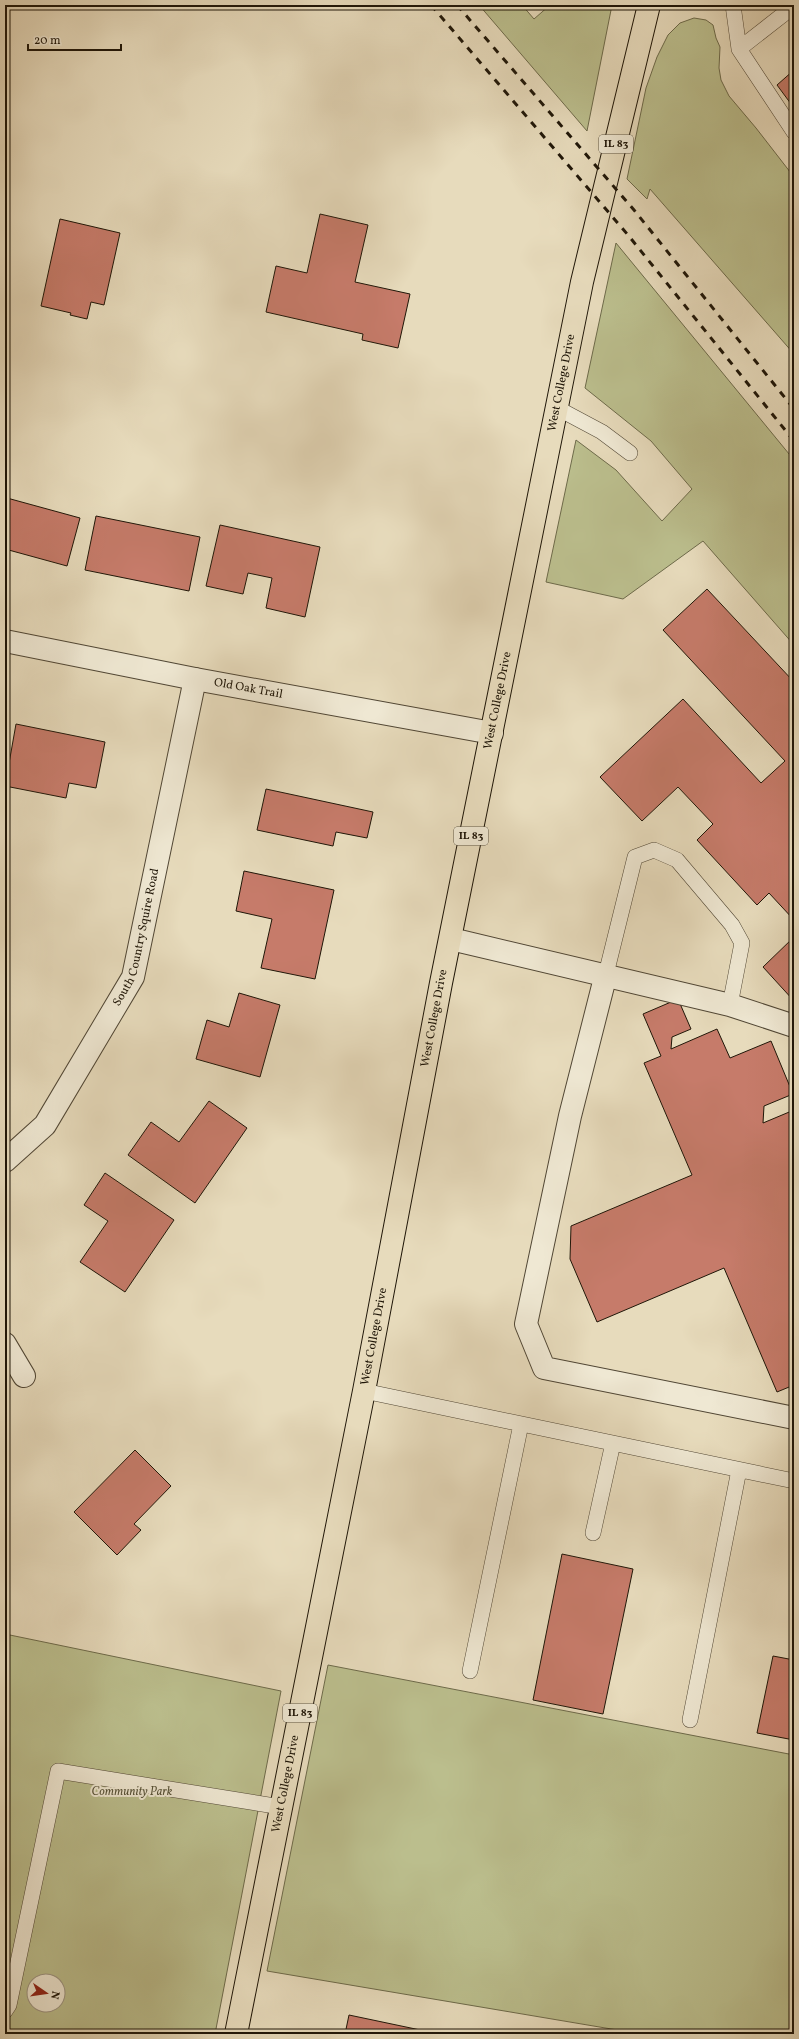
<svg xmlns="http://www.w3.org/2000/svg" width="799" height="2039" font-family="Vollkorn,serif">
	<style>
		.green { fill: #bbbe8d; stroke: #6d6a4a; fill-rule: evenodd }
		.building { fill: #c67b6a; stroke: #1f1608 }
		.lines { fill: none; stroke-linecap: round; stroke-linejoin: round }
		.service-casing { stroke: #514735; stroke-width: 16 }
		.minor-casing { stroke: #514735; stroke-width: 24 }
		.primary-casing { stroke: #1f1608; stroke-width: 24 }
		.service { stroke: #efe8d3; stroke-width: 15 }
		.minor { stroke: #efe8d3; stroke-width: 22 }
		.primary { stroke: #e7dbbc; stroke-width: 22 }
		.rail { stroke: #1f1608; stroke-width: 3; stroke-dasharray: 7 7; stroke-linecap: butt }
		.labels { text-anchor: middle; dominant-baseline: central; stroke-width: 4; stroke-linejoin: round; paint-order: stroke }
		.shield { fill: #efe8d3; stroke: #5d5545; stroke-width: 1 }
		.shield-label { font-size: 11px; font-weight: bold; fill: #1f1608 }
		.street-label { font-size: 12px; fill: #1f1608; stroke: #efe8d3 }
		.park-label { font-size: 12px; font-style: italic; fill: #565137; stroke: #efe8d3 }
	</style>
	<rect width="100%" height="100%" fill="#e7dbbc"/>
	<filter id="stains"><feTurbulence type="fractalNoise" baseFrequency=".005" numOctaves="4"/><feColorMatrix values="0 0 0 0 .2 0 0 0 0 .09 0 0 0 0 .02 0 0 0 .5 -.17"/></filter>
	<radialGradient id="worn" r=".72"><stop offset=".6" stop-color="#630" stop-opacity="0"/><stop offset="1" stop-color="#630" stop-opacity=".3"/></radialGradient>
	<!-- green -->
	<path class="green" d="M479,5h43l12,14 16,-14h62l-25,126z
		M694,18l12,2 7,5 3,13 4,9 -1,21 2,12 8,16 27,32 38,49v177l-144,-165 -3,10 -20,-20 19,-91 11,-31 11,-22 12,-12z
		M616,243l178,217v185l-91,-104 -80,58 -77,-17 30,-142 40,30 46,51 30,-32 -41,-48 -66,-53z
		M5,1634l276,57 -66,343h-210zM34,1981h24v24h-24z
		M328,1665l466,90v279h-153l-374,-63z"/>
	<!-- building -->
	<path class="building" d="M794,70v38l-17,-23z
		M320,214l48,11 -13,57 55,12 -12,54 -36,-8 1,-6 -97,-22 10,-46 31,7z
		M60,219l60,14 -16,72 -13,-3 -4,17 -17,-4 1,-2 -30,-7z
		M7,498l73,20 -13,48 -62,-17v-42z
		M96,516l104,21 -11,54 -104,-21z
		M220,525l100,22 -15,70 -39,-9 6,-30 -24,-5 -5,21 -37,-8z
		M707,589l87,93v238l-25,-27 -12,12 -60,-65 16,-16 -35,-37 -36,34 -42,-44 83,-78 78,84 24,-22 -122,-131z
		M16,724l89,18 -9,46 -27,-5 -3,15 -61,-12z
		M266,789l107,23 -6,26 -31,-6 -3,14 -76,-16z
		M244,871l90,19 -19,89 -54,-11 11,-49 -36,-8z
		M794,937v64l-31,-34z
		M239,993l41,12 -20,72 -64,-18 11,-39 22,7z
		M678,999l13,30 -19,8 -1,12 46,-20 13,29 41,-17 22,53 -29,12 -1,17 31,-13v275l-17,7 -53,-124 -127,54 -27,-63 1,-33 121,-51 -48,-112 17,-7 -18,-42z
		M209,1101l38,27 -52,75 -67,-48 23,-33 28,20z
		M105,1173l69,47 -49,72 -45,-30 28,-41 -24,-16z
		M135,1450l36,36 -37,38 7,6 -24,25 -43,-43z
		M562,1554l71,15 -30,145 -70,-14z
		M773,1656l21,4v80l-37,-7z
		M349,2015l76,16 -1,3h-79z"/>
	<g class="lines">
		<defs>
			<path id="service" d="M733,5l6,44 55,83
				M739,49l55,-43
				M557,408l45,24 28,21
				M606,974l29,-117 19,-7 23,10 55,65 10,18 -12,62
				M364,1391l430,90
				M593,1533l20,-90
				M470,1671l51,-247
				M690,1720l49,-250
				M5,2011l4,-6 49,-234 223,36"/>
			<g id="minor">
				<path id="s1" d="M5,641l190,38 297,54"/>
				<path d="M451,939l279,66 64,21"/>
				<path d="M606,974l-36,142 -44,208 18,44 250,50"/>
				<path id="s2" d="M5,1161l40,-36 88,-148 62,-298"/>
				<path d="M5,1344l19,32"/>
			</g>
			<g id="primary">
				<path id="s3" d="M236,2034l128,-643 77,-408 141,-701 67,-277"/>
			</g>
		</defs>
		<!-- service casing -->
		<use href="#service" class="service-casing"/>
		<!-- minor casing -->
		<use href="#minor" class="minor-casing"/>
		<!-- primary casing -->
		<use href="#primary" class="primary-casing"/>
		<!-- service -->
		<use href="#service" class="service"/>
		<!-- minor -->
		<use href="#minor" class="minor"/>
		<!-- primary -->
		<use href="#primary" class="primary"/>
		<!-- rail -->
		<path class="rail" d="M431,5l197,230 166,206
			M457,5l177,205 160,199"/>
	</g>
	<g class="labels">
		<!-- shield labels -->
		<g class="shield">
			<rect x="599" y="135" width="34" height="18" rx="3"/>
			<rect x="454" y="827" width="34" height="18" rx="3"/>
			<rect x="283" y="1704" width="34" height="18" rx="3"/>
		</g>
		<g class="shield-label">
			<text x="616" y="144">IL 83</text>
			<text x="471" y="836">IL 83</text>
			<text x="300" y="1713">IL 83</text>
		</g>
		<!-- street labels -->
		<g class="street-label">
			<text stroke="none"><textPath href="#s3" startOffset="1683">West College Drive</textPath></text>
			<text stroke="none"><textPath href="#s1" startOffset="248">Old Oak Trail</textPath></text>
			<text stroke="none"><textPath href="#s3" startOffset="1359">West College Drive</textPath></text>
			<text stroke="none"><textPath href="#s2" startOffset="265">South Country Squire Road</textPath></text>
			<text stroke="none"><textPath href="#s3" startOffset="1035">West College Drive</textPath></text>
			<text stroke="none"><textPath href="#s3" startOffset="711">West College Drive</textPath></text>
			<text stroke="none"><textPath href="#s3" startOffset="255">West College Drive</textPath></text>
		</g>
		<!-- park labels -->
		<g class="park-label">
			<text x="132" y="1792">Community Park</text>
		</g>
	</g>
	<!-- margin -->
	<rect width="799" height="2039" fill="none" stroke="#e7dbbc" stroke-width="20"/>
	<rect x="6" y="6" width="787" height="2027" fill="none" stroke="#1f1608" stroke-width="2"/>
	<rect x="10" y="10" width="779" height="2019" fill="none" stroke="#1f1608"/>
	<!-- north arrow -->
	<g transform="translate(46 1993) rotate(103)"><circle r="19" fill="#efe8d3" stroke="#9c9482"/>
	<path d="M0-3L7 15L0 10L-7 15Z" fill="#8f2418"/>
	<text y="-6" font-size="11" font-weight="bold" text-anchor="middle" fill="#1f1608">N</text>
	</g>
	<!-- scale -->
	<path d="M28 44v6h93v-6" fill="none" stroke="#1f1608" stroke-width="2"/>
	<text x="34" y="44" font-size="12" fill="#1f1608" stroke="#efe8d3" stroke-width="3" paint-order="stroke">20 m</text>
	<rect width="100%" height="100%" filter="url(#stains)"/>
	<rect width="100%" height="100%" fill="url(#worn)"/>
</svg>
